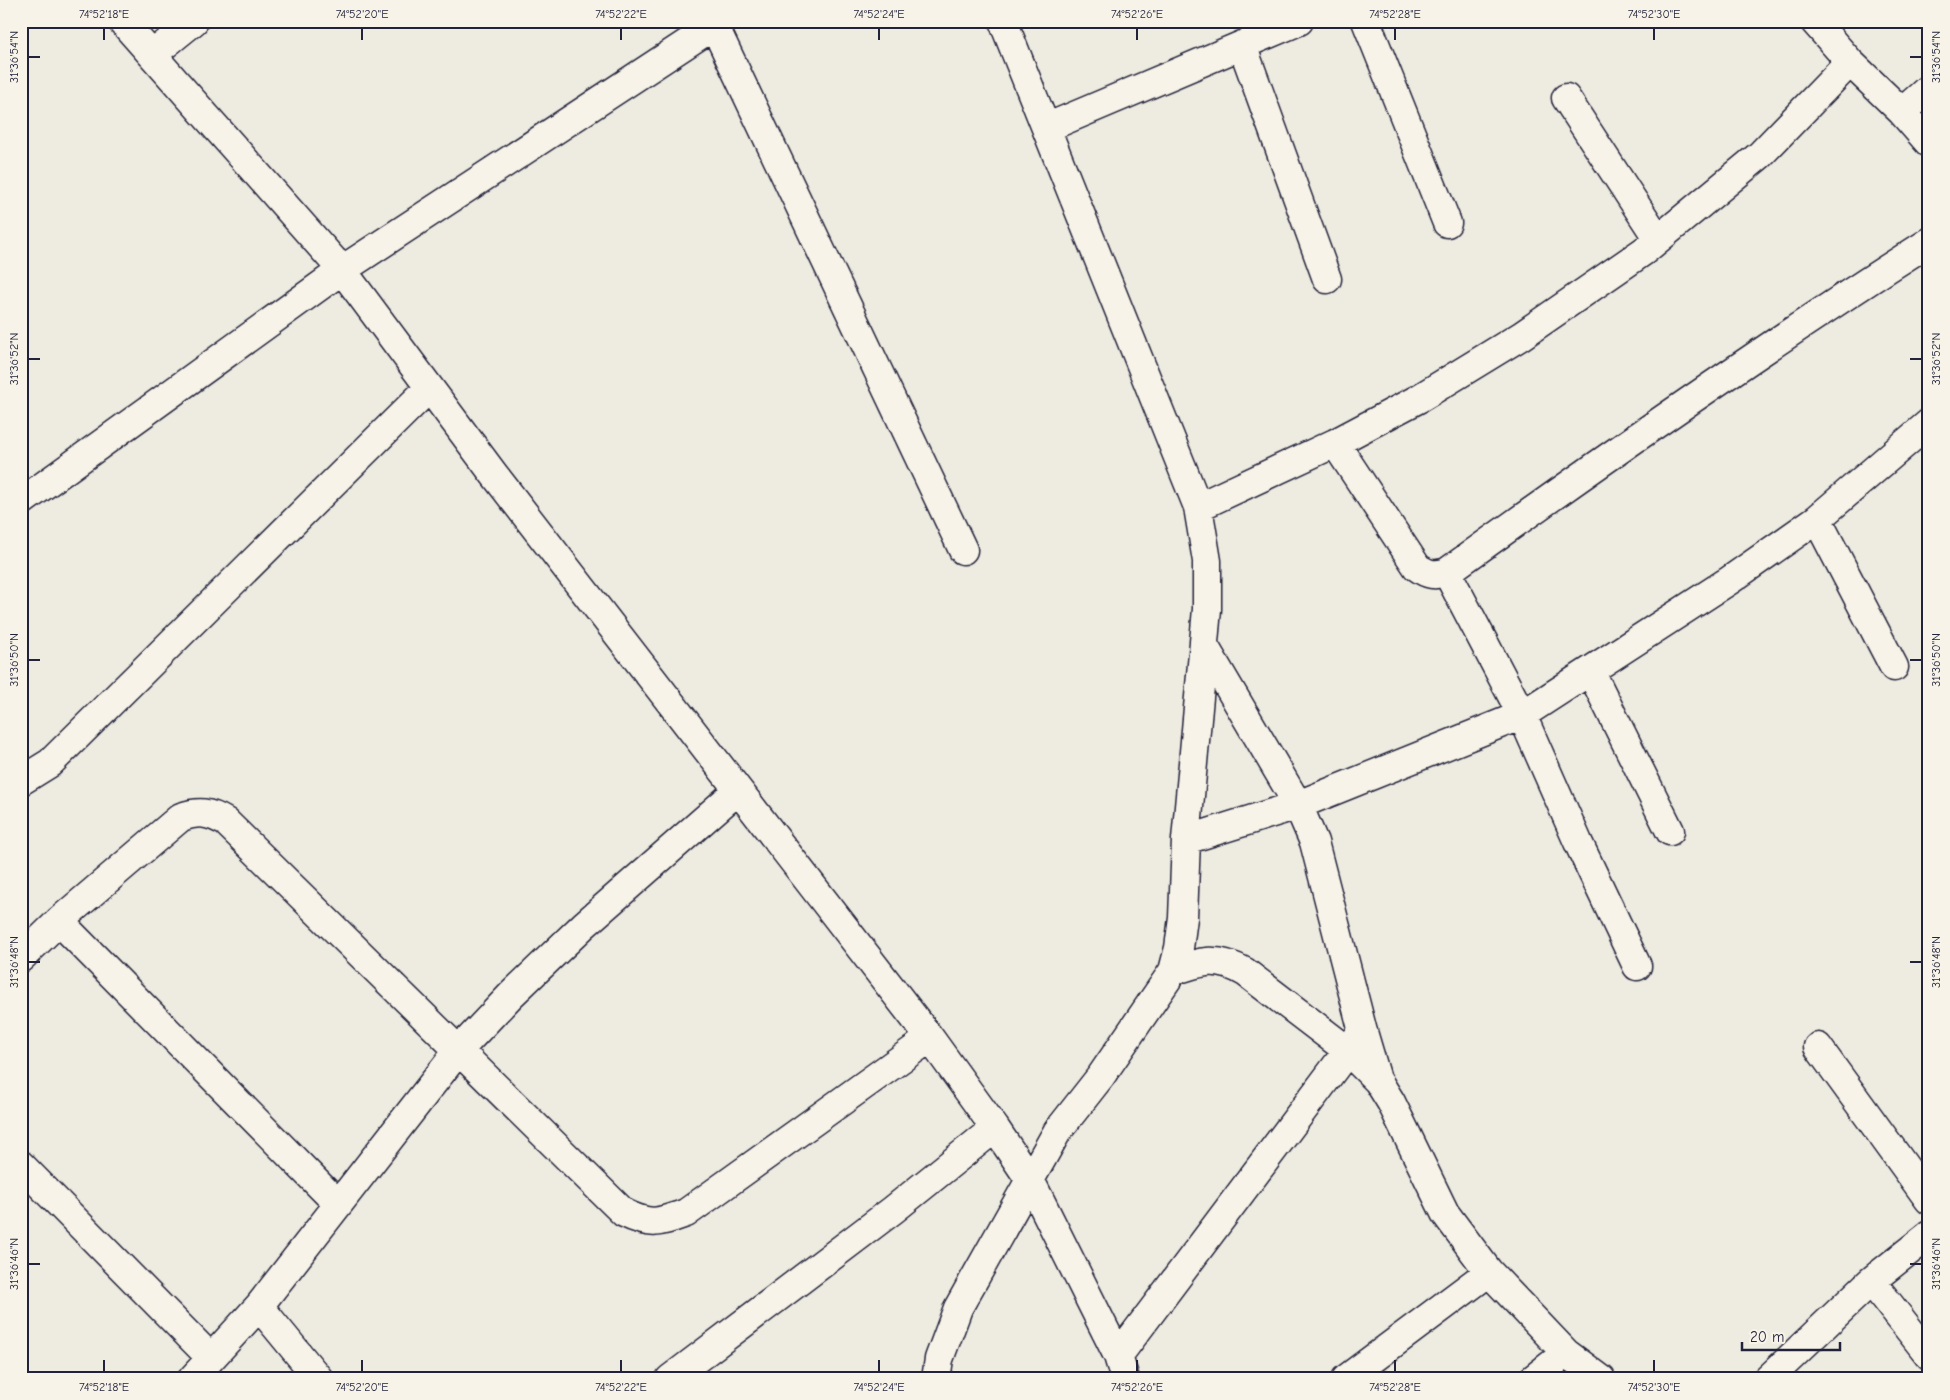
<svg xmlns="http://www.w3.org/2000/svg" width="1950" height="1400" font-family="'Comic Neue',sans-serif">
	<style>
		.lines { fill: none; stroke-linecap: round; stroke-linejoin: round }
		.minor-casing { stroke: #22223b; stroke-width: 31 }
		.minor { stroke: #f7f3e8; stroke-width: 28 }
		.ticks { fill: none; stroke: #22223b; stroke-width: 2 }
		.neatline { fill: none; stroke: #22223b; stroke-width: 2 }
		.ticks-label { font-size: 12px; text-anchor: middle; fill: #22223b }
	</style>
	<rect width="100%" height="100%" fill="#eeebe1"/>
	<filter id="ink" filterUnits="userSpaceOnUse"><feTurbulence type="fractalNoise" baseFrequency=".02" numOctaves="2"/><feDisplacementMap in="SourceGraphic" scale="10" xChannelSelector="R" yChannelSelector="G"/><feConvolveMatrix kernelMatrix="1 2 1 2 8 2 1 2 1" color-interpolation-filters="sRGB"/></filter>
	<g filter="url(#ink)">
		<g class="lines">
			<defs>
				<path id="minor" d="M122,21l220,249 151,203 437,565 65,90 35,52 88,176 7,23
					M1003,21l195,486
					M1366,21l81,202
					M1814,21l36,41 52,50 27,-24
					M714,25l249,525
					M1242,45l85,234
					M152,55l42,-34
					M1566,98l92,141
					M1902,112l27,31
					M1046,128l253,-107
					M1335,443l82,124c11,8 18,9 30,5l75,143 56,127 59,124
					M21,502l321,-232 379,-249
					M1817,519l77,148
					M1447,572c158,-114 317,-225 482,-330
					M1205,647l93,158 16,37 49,190 13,44
					M1591,672l79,159
					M21,781l29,-18 379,-375
					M1186,840l112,-35 224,-90 208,-135 87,-61 112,-96
					M59,921l279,283
					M21,958l38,-37 122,-104c18,-6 28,-5 45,5l398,391c27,13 34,10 62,0l244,-175
					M1173,971c29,-10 44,-15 72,1l102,78 31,31 13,21 54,111 44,59 77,81 35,26
					M1818,1047l111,153
					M21,1165l190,193
					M1871,1281l58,74
					M259,1306l60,73
					M1118,1356l240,-319
					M192,1379l67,-73 199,-255 53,-56 73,-70 153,-134
					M670,1379l223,-169 102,-82
					M936,1379l3,-20 19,-51 99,-176 44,-56 72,-105 6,-23 4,-30 3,-78 21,-231v-48l-9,-54 137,-64 83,-44 103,-63 123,-85 116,-96 90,-93
					M1346,1379l143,-107
					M1533,1379l33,-26
					M1768,1379l103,-98 58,-46"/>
			</defs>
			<!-- minor casing -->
			<use href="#minor" class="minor-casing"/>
			<!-- minor -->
			<use href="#minor" class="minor"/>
		</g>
	</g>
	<!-- ticks -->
	<path class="ticks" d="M104,28v12M362,28v12M621,28v12M879,28v12M1137,28v12M1395,28v12M1654,28v12M28,57h12M1910,57h12M28,359h12M1910,359h12M28,660h12M1910,660h12M28,962h12M1910,962h12M28,1264h12M1910,1264h12M104,1360v12M362,1360v12M621,1360v12M879,1360v12M1137,1360v12M1395,1360v12M1654,1360v12"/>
	<!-- margin -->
	<rect width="1950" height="1400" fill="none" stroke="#f7f3e8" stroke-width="55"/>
	<!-- scale -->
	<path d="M1742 1342v8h98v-8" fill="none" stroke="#22223b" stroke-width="2.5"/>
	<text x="1750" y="1342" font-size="15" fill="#22223b" stroke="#f7f3e8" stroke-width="4" paint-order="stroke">20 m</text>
	<rect x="28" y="28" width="1894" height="1344" class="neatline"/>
	<g class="ticks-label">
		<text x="104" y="18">74°52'18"E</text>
		<text x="362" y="18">74°52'20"E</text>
		<text x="621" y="18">74°52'22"E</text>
		<text x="879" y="18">74°52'24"E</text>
		<text x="1137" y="18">74°52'26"E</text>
		<text x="1395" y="18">74°52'28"E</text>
		<text x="1654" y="18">74°52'30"E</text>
		<text transform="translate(14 57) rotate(-90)" y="4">31°36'54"N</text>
		<text transform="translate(1936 57) rotate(-90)" y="4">31°36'54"N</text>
		<text transform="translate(14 359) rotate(-90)" y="4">31°36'52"N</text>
		<text transform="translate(1936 359) rotate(-90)" y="4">31°36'52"N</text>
		<text transform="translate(14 660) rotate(-90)" y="4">31°36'50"N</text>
		<text transform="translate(1936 660) rotate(-90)" y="4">31°36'50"N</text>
		<text transform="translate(14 962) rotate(-90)" y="4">31°36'48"N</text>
		<text transform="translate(1936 962) rotate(-90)" y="4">31°36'48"N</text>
		<text transform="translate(14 1264) rotate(-90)" y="4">31°36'46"N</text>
		<text transform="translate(1936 1264) rotate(-90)" y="4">31°36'46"N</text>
		<text x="104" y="1391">74°52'18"E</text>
		<text x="362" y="1391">74°52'20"E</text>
		<text x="621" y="1391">74°52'22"E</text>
		<text x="879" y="1391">74°52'24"E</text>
		<text x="1137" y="1391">74°52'26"E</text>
		<text x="1395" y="1391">74°52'28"E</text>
		<text x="1654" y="1391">74°52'30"E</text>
	</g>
</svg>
